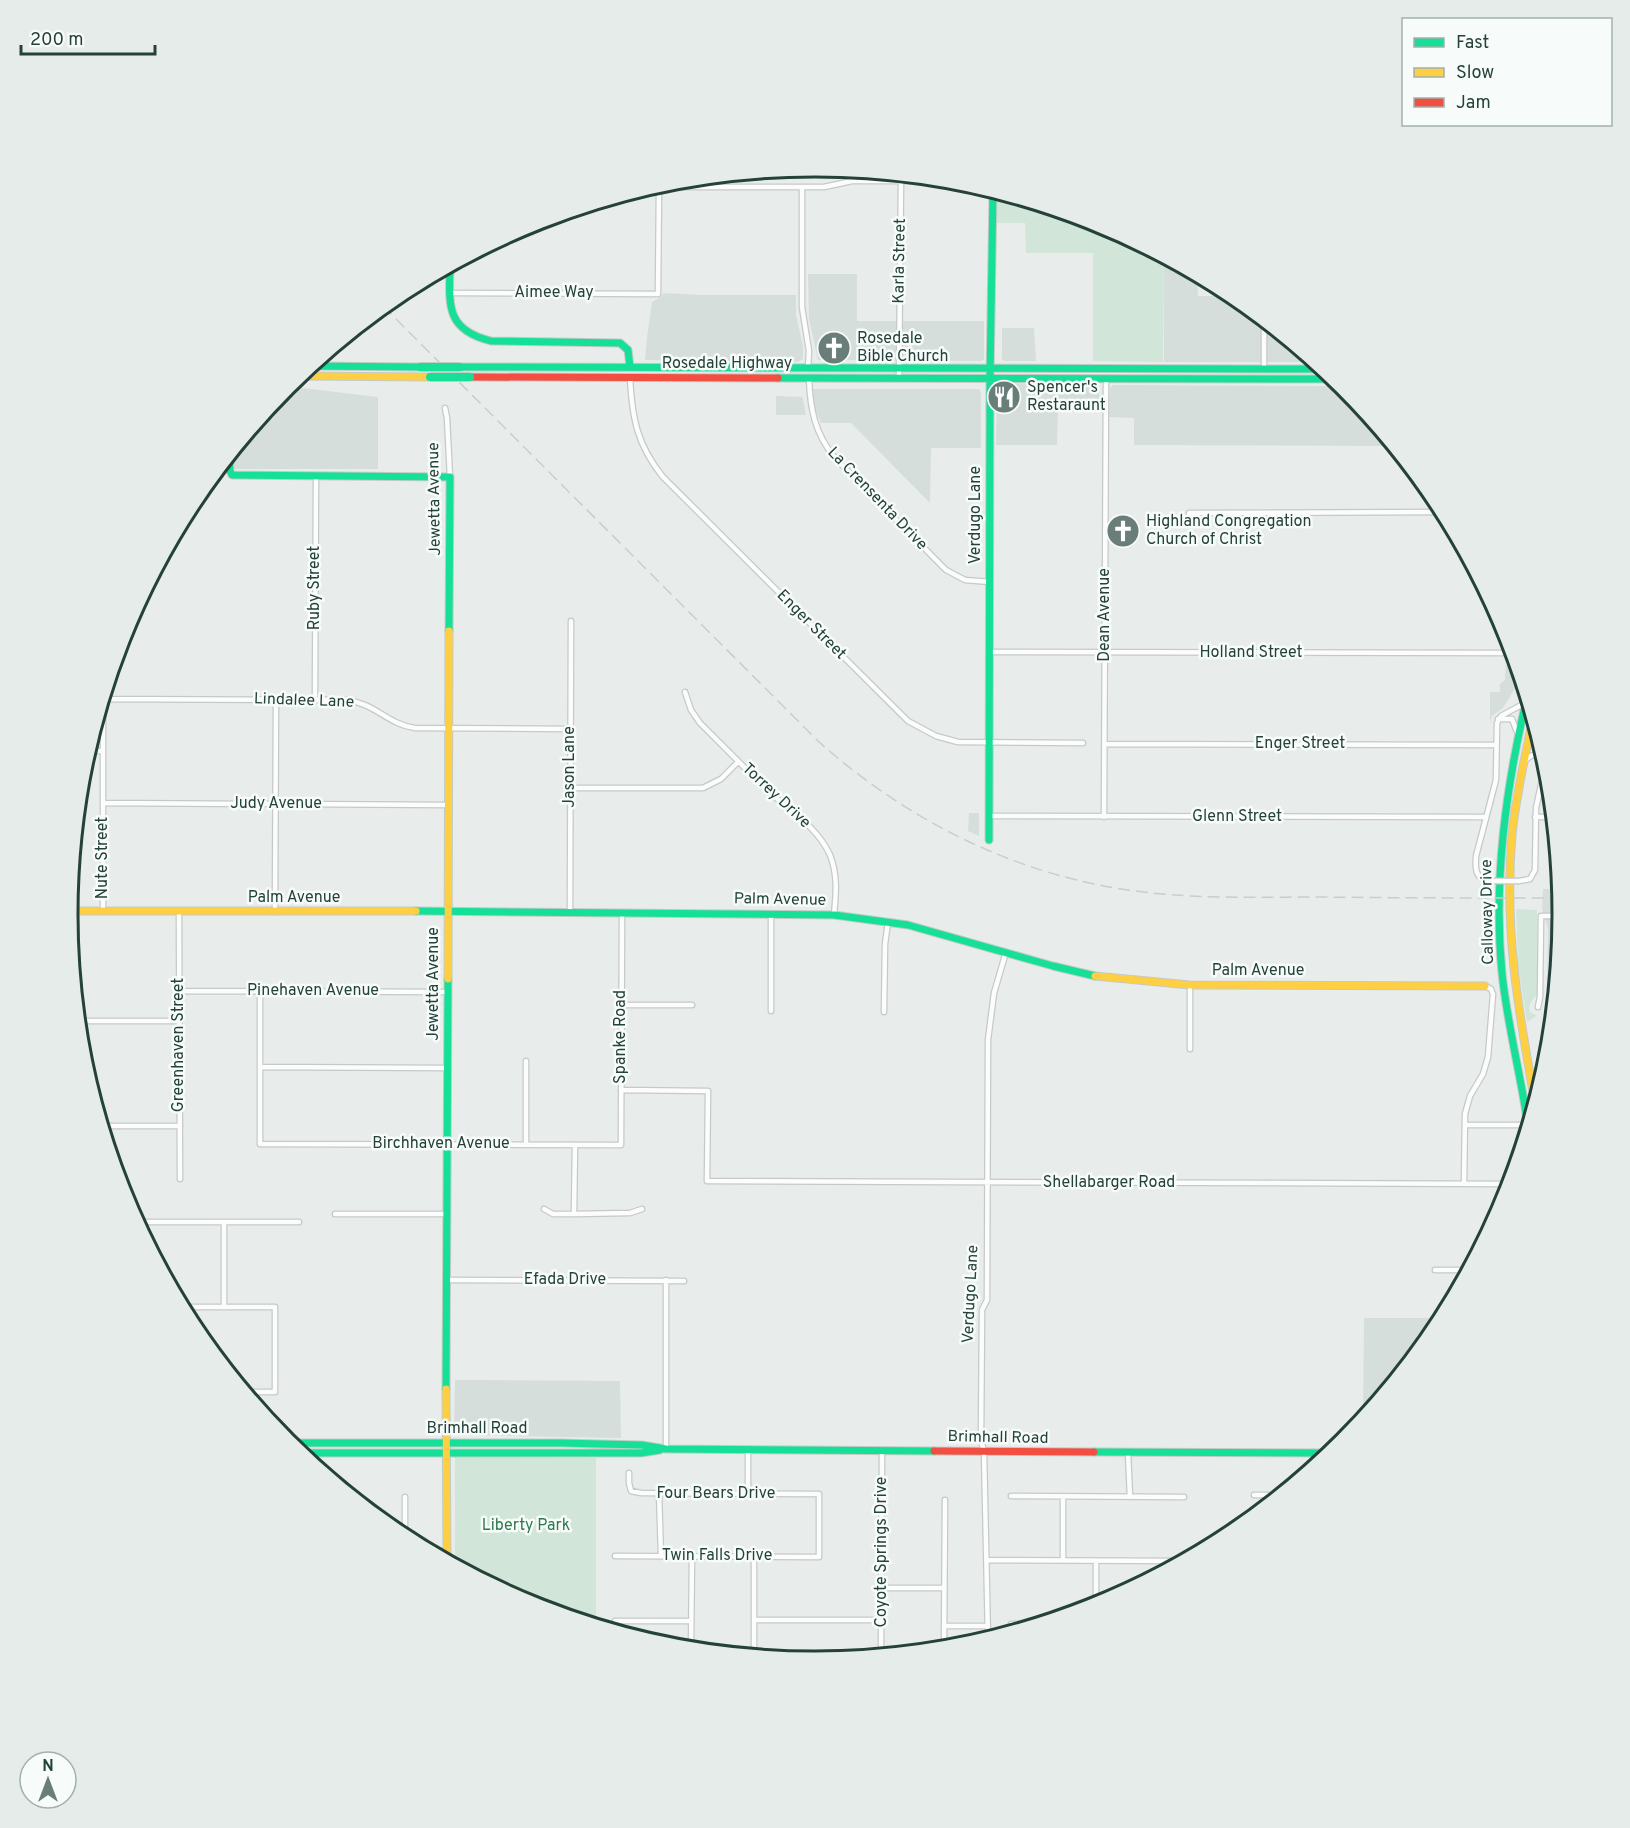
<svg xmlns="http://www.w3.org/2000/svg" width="1630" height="1828" font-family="Overpass,sans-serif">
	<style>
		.built { fill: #d6dedb }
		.green { fill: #d1e6d8 }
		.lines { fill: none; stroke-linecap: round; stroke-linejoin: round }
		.street-casing { stroke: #c5cac8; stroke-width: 7 }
		.fast-casing { stroke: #c3cbc8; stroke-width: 9 }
		.slow-casing { stroke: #c3cbc8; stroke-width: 9 }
		.jam-casing { stroke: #c3cbc8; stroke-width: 9 }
		.street { stroke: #fcfcfc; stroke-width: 4.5 }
		.fast { stroke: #16e098; stroke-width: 7 }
		.slow { stroke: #ffcf43; stroke-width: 7 }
		.jam { stroke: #f24e42; stroke-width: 7 }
		.rail { stroke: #c9cdcc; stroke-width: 1.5; stroke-dasharray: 12 6; stroke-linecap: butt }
		.street-bridge-casing { stroke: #c5cac8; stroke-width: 7; stroke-linecap: butt }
		.fast-bridge-casing { stroke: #c3ccc9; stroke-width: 10; stroke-linecap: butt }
		.street-bridge { stroke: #fcfcfc; stroke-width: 4.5 }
		.fast-bridge { stroke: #16e098; stroke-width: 8 }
		.labels { text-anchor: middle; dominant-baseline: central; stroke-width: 5; stroke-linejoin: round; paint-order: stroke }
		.street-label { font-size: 16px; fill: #24423a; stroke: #f7fbf9 }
		.poi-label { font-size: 16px; fill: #24423a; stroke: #f7fbf9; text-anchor: start }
		.park-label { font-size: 16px; fill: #2d7a4b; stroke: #f7fbf9 }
		.rim { fill: none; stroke: #24423a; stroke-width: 3 }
	</style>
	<rect width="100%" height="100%" fill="#e8edeb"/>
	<!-- built -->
	<path class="built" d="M1164,257l33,18 1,21h34v-2l83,68h-151z
		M808,274h49v47h127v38l-2,2 -164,-1 -9,-41z
		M664,293l36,2h96v20l7,31v13l-5,3 -153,-2 2,-23 5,-35 9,-5z
		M1002,328h32l2,33h-32l-2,-2z
		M1003,383l94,1 2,4 1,24h-42l-1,33h-61l1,-57z
		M1113,385l231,1 49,60 -259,-1v-27l-25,-1 1,-29z
		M286,386l92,11v72h-147l1,-17z
		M812,389h167l2,4v55h-50l-1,55 -79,-80h-30l-7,-17z
		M776,396l26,1 1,2 3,16h-30z
		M1506,659h9l6,19 -18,30 -11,8 -2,8v-32h10v-8l5,-4z
		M969,813h10v23l-11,-5z
		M1543,889h17l2,25 -6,69h-9l1,-54 -6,-20z
		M1364,1318h78l-6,12 -73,89z
		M455,1380l165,1 1,57 -167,-3z"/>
	<!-- green -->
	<path class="green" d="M993,191l108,33 63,33 -1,105 -70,-1v-108h-67l-1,-30h-32z
		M1516,909l21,1v85c-5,5 -9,9 -7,17l7,4 -10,6 -9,-57z
		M455,1457l141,1v167l-67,-21 -74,-39z"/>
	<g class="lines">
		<defs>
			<path id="street" d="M802,187v120l7,44 -1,17
				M449,293l209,1 1,-107h165l28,-6h110
				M1264,369v-49
				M630,377c2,41 7,68 33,100l245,244 28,15 22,6 125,1
				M809,378c1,31 6,56 26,80l111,112 19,10 25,2
				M899,378l2,-197
				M445,408l2,10 3,59
				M1189,513l255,-1
				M990,652l523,1
				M685,692l6,18 9,13c23,23 46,46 69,69 22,19 49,36 61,63 8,20 6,39 4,60
				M103,699l243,1c29,3 41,24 69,28l156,1
				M315,700l1,-224
				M1498,719h14l5,13
				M1530,734l4,9 10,11
				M1104,744l392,1
				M87,751h16
				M1525,761c7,-8 13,-8 21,0
				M570,788h133l18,-9 17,-17
				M103,803l346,2
				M989,816l497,1
				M1104,817l2,-439
				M1535,817h18
				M1489,881c-14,-2 -14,-13 -13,-25l20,-76 1,-57 4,-7 24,-13
				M1519,881l11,-2 5,-9 1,-62 10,-46
				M103,911v-213
				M179,911l1,268
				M275,912l1,-212
				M570,913l1,-292
				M179,991l269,1
				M260,991v153l361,1 1,-232
				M621,1005h71
				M1538,1007l2,-10 1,-81h21
				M771,1011v-97
				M884,1012l1,-68 3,-22
				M78,1021h101
				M1190,1049v-64
				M260,1067l188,1
				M621,1090l87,1 -1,90 803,3
				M1465,1125h63
				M102,1126h78
				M526,1144v-83
				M1464,1184l1,-70 5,-18 13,-22 5,-17 5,-63 -2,-5 -6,-3
				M544,1209l9,5h21l56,-1 12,-4
				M335,1214h112
				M574,1214l1,-69
				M136,1222h163
				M1435,1270h33
				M447,1280l237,1
				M181,1307h94v85h-30
				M224,1307v-85
				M666,1449v-169
				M1128,1453l2,44
				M659,1493l2,63
				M748,1494v-45
				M1254,1495h26
				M1011,1496l173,1
				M405,1538v-41
				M429,1551h18
				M615,1556l204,1v-63l-178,-1 -10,-2 -2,-8v-10
				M987,1560l196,1
				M1063,1560v-63
				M882,1588h62
				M1096,1606v-45
				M754,1620h127
				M615,1621h76
				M1011,1624h25
				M944,1626h44
				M988,1639l-4,-188 -3,-10 1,-131 5,-10 1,-260 6,-47 12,-41
				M691,1649l1,-93
				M944,1649l1,-149
				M754,1655v-98
				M881,1655l1,-205"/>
			<path id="fast" d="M450,266c-1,40 -4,64 41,75l129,2 8,7 2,17
				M310,366l110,1
				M460,367l863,2
				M778,378l557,1
				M229,455l1,16 2,4 218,2 -1,154
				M1527,697c-21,90 -34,183 -25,276 5,51 19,102 26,153
				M989,840l1,-462 3,-187
				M416,911l418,4 74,10 145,41 42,10
				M446,1389l2,-410
				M287,1443h274l81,2 24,4 268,2
				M1094,1452l236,1
				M299,1453h342l19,-3"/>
			<path id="slow" d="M298,376l132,1
				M1533,718c-8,39 -17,77 -21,117 -8,94 6,175 23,267
				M68,911h348
				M1095,976l95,9 295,1
				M448,979l1,-348
				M446,1389l1,172"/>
			<path id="jam" d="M470,377l308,1
				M934,1451l160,1"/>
		</defs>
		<!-- street casing -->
		<use href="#street" class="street-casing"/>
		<!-- fast casing -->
		<use href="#fast" class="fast-casing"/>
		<!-- slow casing -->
		<use href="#slow" class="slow-casing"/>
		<!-- jam casing -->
		<use href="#jam" class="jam-casing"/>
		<!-- street -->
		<use href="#street" class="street"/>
		<!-- fast -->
		<use href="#fast" class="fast"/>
		<!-- slow -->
		<use href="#slow" class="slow"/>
		<!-- jam -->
		<use href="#jam" class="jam"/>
		<!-- rail -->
		<path class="rail" d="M383,306l435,435c94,84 208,139 334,152 56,6 112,4 168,4 80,1 161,1 241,1"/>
		<defs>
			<path id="street-bridge" d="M1489,881h30"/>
			<path id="fast-bridge" d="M420,367h40
				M430,377h40"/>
		</defs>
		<!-- street-bridge casing -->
		<use href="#street-bridge" class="street-bridge-casing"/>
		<!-- fast-bridge casing -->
		<use href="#fast-bridge" class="fast-bridge-casing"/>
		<!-- street-bridge -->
		<use href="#street-bridge" class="street-bridge"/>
		<!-- fast-bridge -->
		<use href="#fast-bridge" class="fast-bridge"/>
	</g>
	<!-- icons -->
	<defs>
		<symbol id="church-disc" viewBox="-11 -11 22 22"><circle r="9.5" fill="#697e78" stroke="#f7fbf9"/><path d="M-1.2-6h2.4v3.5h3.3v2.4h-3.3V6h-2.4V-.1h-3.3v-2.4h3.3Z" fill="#fff"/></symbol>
		<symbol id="restaurant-disc" viewBox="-11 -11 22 22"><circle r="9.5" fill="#697e78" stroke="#f7fbf9"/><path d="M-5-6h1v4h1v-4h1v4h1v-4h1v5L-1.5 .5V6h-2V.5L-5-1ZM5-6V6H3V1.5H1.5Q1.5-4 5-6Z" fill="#fff"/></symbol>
	</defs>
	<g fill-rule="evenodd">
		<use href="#church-disc" x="815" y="329" width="38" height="38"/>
		<use href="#restaurant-disc" x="985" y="378" width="38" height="38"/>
		<use href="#church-disc" x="1104" y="512" width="38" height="38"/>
	</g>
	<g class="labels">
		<!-- street labels -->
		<g class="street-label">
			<text transform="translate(900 261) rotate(-89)">Karla Street</text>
			<text x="554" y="293">Aimee Way</text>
			<text x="727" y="364">Rosedale Highway</text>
			<text transform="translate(435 499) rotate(-91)">Jewetta Avenue</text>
			<text transform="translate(877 499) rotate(46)">La Crensenta Drive</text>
			<text transform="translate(976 515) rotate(-90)">Verdugo Lane</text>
			<text transform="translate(315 588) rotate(-90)">Ruby Street</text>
			<text transform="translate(1105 615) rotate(-90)">Dean Avenue</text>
			<text transform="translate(811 625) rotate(45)">Enger Street</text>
			<text x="1251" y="653">Holland Street</text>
			<text transform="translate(304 701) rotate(2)">Lindalee Lane</text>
			<text x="1300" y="744">Enger Street</text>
			<text transform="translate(570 767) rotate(-90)">Jason Lane</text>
			<text transform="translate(776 796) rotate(43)">Torrey Drive</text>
			<text x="276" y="804">Judy Avenue</text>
			<text x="1237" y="817">Glenn Street</text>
			<text transform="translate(103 858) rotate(-90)">Nute Street</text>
			<text x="294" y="898">Palm Avenue</text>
			<text transform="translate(780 900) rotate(1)">Palm Avenue</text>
			<text transform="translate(1488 912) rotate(-91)">Calloway Drive</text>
			<text x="1258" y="971">Palm Avenue</text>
			<text transform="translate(434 984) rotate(-90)">Jewetta Avenue</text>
			<text x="313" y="991">Pinehaven Avenue</text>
			<text transform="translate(621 1037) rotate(-90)">Spanke Road</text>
			<text transform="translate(179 1045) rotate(-90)">Greenhaven Street</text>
			<text x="441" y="1144">Birchhaven Avenue</text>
			<text x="1109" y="1183">Shellabarger Road</text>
			<text x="565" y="1280">Efada Drive</text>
			<text transform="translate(971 1294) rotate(-87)">Verdugo Lane</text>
			<text x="477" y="1429">Brimhall Road</text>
			<text transform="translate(998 1438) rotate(1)">Brimhall Road</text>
			<text x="716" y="1494">Four Bears Drive</text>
			<text transform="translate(882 1552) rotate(-90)">Coyote Springs Drive</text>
			<text x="717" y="1556">Twin Falls Drive</text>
		</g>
		<!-- poi labels -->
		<g class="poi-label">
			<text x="857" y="339">Rosedale<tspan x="857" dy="18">Bible Church</tspan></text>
			<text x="1027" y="388">Spencer's<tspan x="1027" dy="18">Restaraunt</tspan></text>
			<text x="1146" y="522">Highland Congregation<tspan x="1146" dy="18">Church of Christ</tspan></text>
		</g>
		<!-- park labels -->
		<g class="park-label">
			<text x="526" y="1526">Liberty Park</text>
		</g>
	</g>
	<!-- crop -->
	<path d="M0 0H1630V1828H0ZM78 914a737 737 0 1 1 1474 0a737 737 0 1 1-1474 0Z" fill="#e6ecea" fill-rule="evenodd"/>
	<path class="rim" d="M78 914a737 737 0 1 1 1474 0a737 737 0 1 1-1474 0Z"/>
	<!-- legend -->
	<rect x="1402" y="18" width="210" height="108" fill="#f7fbf9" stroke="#a3b1ad" stroke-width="1.5"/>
	<rect x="1414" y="38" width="30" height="9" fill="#16e098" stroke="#a3b1ad" stroke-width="1.5"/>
	<text x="1456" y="48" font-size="18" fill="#24423a">Fast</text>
	<rect x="1414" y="68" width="30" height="9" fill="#ffcf43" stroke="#a3b1ad" stroke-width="1.5"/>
	<text x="1456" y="78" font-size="18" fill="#24423a">Slow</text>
	<rect x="1414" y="98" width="30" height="9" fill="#f24e42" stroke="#a3b1ad" stroke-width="1.5"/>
	<text x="1456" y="108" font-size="18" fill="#24423a">Jam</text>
	<!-- north arrow -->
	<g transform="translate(48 1780)"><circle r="28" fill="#f7fbf9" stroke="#a3b1ad" stroke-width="1.5"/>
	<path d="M0-4.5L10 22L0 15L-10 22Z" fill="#697e78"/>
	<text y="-9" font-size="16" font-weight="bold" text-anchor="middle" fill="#24423a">N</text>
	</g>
	<!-- scale -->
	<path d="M21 45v9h134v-9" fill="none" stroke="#24423a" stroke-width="3"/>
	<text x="30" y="45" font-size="18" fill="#24423a" stroke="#f7fbf9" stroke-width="4.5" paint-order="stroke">200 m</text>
</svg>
